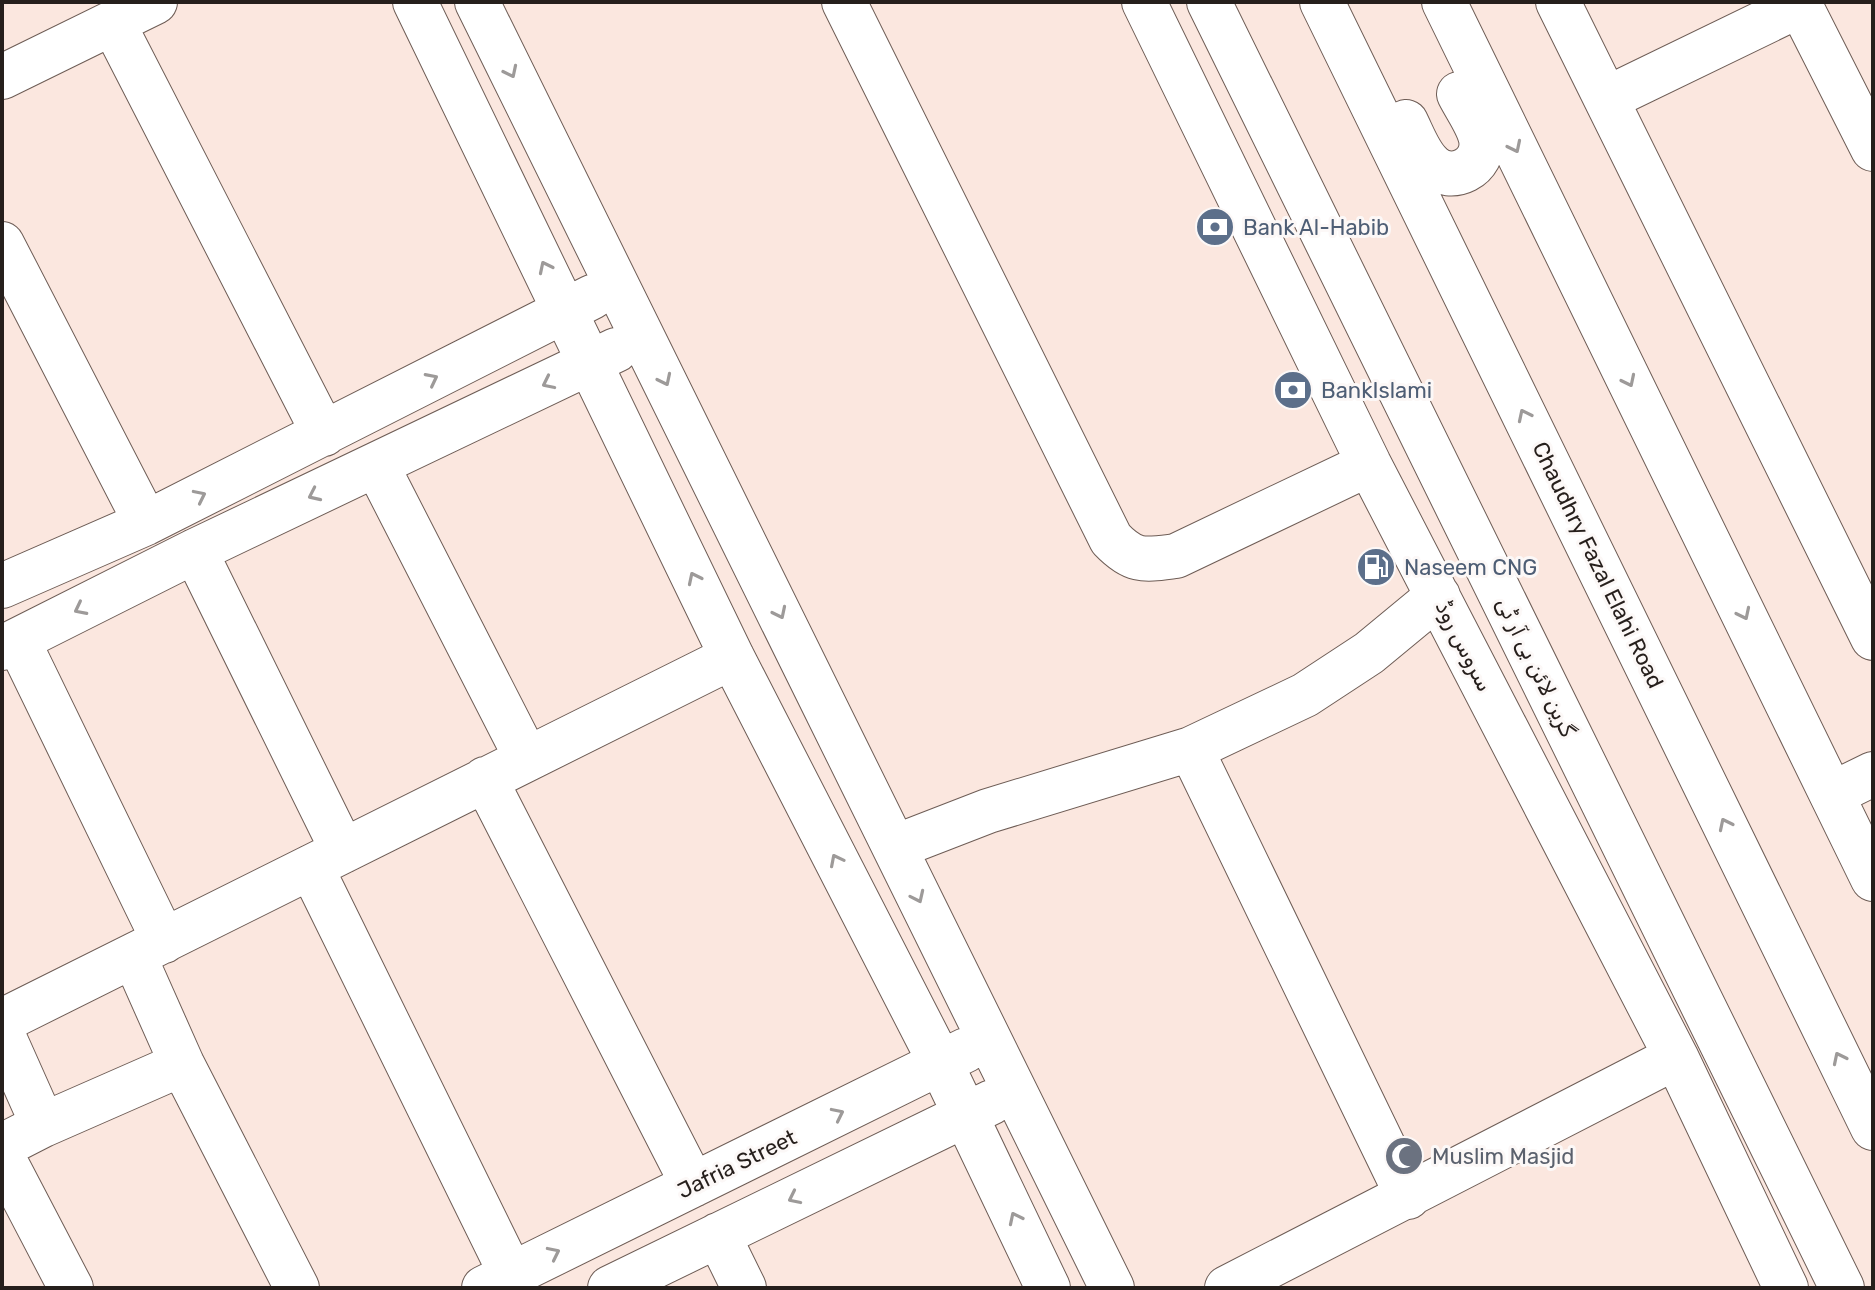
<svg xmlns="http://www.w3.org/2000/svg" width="1875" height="1290" font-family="Rubik,'Noto Sans Arabic',sans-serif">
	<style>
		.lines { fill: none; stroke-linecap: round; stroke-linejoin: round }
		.minor-casing { stroke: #6e5d56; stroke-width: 46 }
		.major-casing { stroke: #6e5d56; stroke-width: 46 }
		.minor { stroke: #fff; stroke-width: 44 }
		.major { stroke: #fff; stroke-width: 44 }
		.oneway { stroke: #9d9a99 }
		.labels { text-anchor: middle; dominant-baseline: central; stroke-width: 6; stroke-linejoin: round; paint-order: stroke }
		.service-label { font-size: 22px; fill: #4e5e75; stroke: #fcf8f7; text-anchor: start }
		.street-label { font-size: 22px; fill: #261f1c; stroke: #fcf8f7 }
		.worship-label { font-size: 22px; fill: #5b616d; stroke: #fcf8f7; text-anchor: start }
	</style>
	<rect width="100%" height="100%" fill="#fbe7df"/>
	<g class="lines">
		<defs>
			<path id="minor" d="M415,2l317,655 209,407 107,224
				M477,2l635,1286
				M844,2l267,537c23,24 33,21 65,17l193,-92
				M1144,2l225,462 307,593 110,231
				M1209,2l633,1286
				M1558,2l315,636
				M113,23l211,411
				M2,77l153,-75
				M1606,99l194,-94 73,144
				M2,244l144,279
				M377,466l150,293
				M195,551l148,300
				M2,586l144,-63 446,-226
				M18,641l146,300
				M2,648l193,-97 421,-201
				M1191,749l217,448
				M485,779l208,406
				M1832,794l41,-20
				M895,847l93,-36 203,-62 114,-54 64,-42 69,-57
				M311,867l200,407
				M134,956l48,108 115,224
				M2,1021l730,-364
				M2,1033l41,92
				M2,1146l41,-21 139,-61
				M2,1156l69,132
				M718,1235l26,53
				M484,1288l482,-238
				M610,1288l382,-186
				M1227,1288l449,-231"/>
			<path id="major" d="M1322,2l551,1126
				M1444,2l429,877
				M1406,122c7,14 13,32 25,43 20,20 55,2 50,-26 -3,-15 -15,-31 -22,-45"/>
		</defs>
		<!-- minor casing -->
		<use href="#minor" class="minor-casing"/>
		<!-- major casing -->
		<use href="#major" class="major-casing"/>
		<!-- minor -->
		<use href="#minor" class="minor"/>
		<!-- major -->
		<use href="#major" class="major"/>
	</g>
	<!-- one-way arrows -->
	<defs><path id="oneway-chevron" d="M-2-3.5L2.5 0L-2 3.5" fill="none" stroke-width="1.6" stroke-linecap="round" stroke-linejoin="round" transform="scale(2)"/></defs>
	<g class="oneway">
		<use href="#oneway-chevron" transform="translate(511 72) rotate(64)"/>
		<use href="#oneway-chevron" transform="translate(1515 147) rotate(64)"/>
		<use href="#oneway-chevron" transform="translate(545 267) rotate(-116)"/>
		<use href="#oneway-chevron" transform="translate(432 379) rotate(-27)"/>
		<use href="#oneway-chevron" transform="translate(665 380) rotate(64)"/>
		<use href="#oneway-chevron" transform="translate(1629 381) rotate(64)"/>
		<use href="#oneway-chevron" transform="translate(548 383) rotate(154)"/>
		<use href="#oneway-chevron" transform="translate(1524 415) rotate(-116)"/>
		<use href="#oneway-chevron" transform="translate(314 495) rotate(155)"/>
		<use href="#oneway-chevron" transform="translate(200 496) rotate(-26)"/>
		<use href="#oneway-chevron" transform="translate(694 578) rotate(-116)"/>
		<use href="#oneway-chevron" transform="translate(80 609) rotate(153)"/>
		<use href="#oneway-chevron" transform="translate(780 613) rotate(64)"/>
		<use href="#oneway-chevron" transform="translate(1744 614) rotate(64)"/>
		<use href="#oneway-chevron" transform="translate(1725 824) rotate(-116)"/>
		<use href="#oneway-chevron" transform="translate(836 860) rotate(-117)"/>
		<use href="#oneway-chevron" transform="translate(918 897) rotate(65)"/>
		<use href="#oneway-chevron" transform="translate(1839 1058) rotate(-116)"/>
		<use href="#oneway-chevron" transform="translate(838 1114) rotate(-26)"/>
		<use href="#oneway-chevron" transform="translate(794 1198) rotate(154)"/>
		<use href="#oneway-chevron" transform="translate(1015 1218) rotate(-116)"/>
		<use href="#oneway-chevron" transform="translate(554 1253) rotate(-26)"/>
	</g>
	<!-- icons -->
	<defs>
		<symbol id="bank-disc" viewBox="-11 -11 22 22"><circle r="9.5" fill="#5c6f8a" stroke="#fcf8f7"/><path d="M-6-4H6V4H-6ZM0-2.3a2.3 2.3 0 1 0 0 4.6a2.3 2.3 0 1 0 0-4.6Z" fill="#fff"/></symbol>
		<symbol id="fuel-disc" viewBox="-11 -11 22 22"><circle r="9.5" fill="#5c6f8a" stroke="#fcf8f7"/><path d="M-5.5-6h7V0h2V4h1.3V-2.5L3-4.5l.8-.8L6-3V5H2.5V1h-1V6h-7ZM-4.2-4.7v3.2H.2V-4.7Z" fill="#fff"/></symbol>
		<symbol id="mosque-disc" viewBox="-11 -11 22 22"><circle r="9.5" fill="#6b7280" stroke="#fcf8f7"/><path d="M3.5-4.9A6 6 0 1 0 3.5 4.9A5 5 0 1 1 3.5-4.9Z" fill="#fff"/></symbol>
	</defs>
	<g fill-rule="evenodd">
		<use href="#bank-disc" x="1193" y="205" width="44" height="44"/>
		<use href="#bank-disc" x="1271" y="368" width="44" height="44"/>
		<use href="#fuel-disc" x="1354" y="545" width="44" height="44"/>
		<use href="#mosque-disc" x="1382" y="1134" width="44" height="44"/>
	</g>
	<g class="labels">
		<!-- service labels -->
		<g class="service-label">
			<text x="1243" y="227">Bank Al-Habib</text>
			<text x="1321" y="390">BankIslami</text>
			<text x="1404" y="567">Naseem CNG</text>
		</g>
		<!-- street labels -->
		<g class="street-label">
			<text transform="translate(1598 565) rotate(64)">Chaudhry Fazal Elahi Road</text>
			<text transform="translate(1464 646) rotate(63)">سروس روڈ</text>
			<text transform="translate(1536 667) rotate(64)">گرین لائن بی آر ٹی</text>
			<text transform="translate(737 1164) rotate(-26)">Jafria Street</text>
		</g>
		<!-- worship labels -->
		<g class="worship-label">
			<text x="1432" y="1156">Muslim Masjid</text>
		</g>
	</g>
	<!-- border -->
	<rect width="1875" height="1290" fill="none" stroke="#261f1c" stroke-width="8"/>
</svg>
